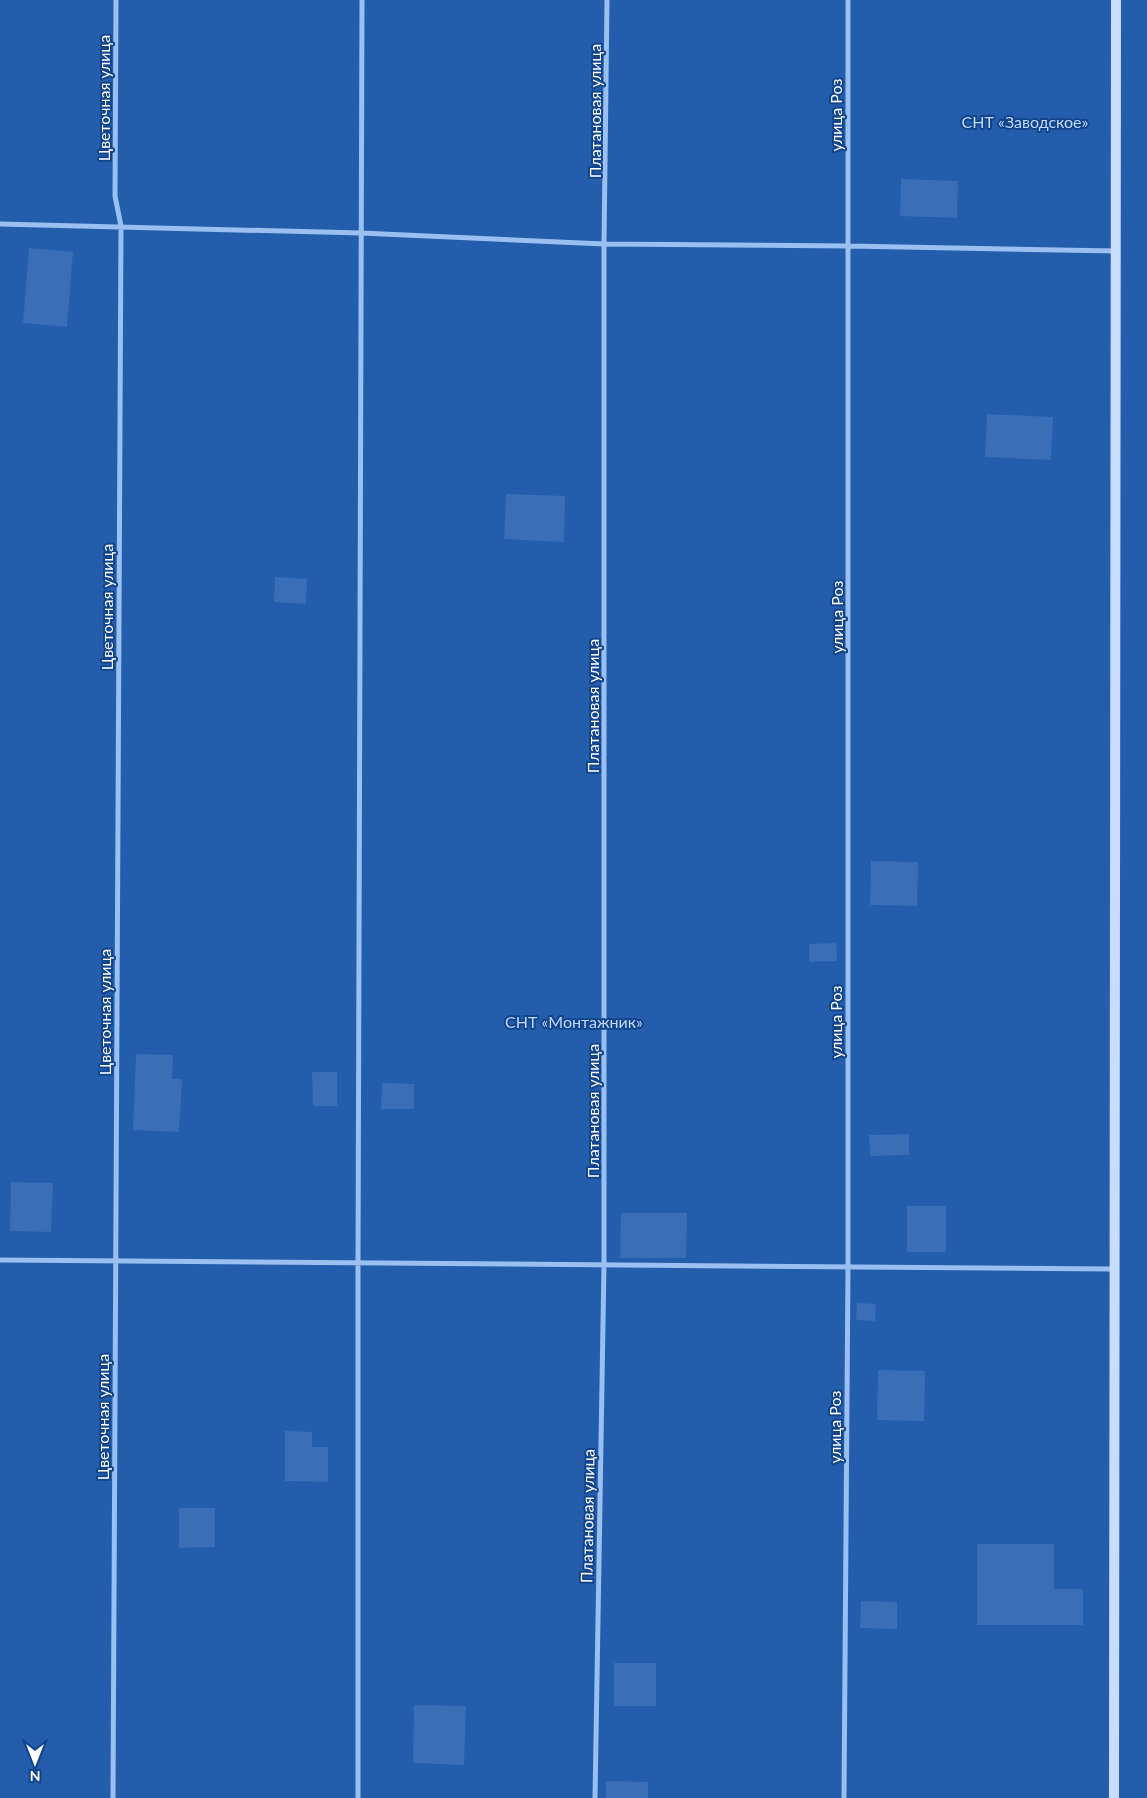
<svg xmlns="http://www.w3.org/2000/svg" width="1147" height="1798" font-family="Lato,sans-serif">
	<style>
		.green { fill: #235dac }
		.building { fill: #3a6eb6 }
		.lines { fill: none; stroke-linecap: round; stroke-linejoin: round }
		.street { stroke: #9abff1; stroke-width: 5 }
		.secondary { stroke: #c8ddfc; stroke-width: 10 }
		.labels { text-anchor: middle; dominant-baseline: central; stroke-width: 4; stroke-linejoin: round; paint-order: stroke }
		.street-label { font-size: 16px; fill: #fff; stroke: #12448c }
		.park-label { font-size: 16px; fill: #c1dafc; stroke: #12448c }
	</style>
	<rect width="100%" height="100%" fill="#12448c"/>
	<!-- green -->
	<path class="green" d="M0,0h1147v1798h-1147z"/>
	<!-- building -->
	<path class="building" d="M901,179l57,2 -1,37 -57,-2z
		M29,248l44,4 -6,75 -44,-4z
		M987,414l66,3 -2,43 -66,-3z
		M506,494l59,2 -1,46 -60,-3z
		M275,577l32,2 -1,25 -32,-2z
		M871,861l47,1 -1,44 -47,-1z
		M836,943l1,18 -28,1v-18z
		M136,1054l37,1 -1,24h10l-3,53 -46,-2z
		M312,1072h25v34h-24z
		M382,1083l32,1v25h-33z
		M909,1134v21l-39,1 -1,-21z
		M11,1182l42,1 -2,49 -41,-1z
		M907,1206h39v46h-39z
		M621,1213h66l-1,45h-66z
		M857,1303l19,1 -1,17 -19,-1z
		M878,1370l47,1 -1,50 -47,-1z
		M285,1431l27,1v15h16v35l-43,-1z
		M179,1508h36v39l-36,1z
		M977,1544h77v45h29v36h-106z
		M861,1601l36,1v27l-37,-1z
		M614,1663h42v43h-42z
		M414,1705l52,1 -2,59 -51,-2z
		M606,1781l42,1v16h-42z"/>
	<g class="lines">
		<!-- street -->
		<path class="street" d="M0,224l361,9 243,11 245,2 267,5
			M0,1260l1113,9
			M113,1798l8,-1572 -6,-30 1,-196
			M358,1798v-534l4,-1264
			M595,1798l9,-533v-1021l3,-244
			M844,1798l4,-531v-1267"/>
		<!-- secondary -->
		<path class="secondary" d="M1114,1798l2,-1798"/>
	</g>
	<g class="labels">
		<!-- street labels -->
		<g class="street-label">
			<text transform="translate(103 98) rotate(-90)">Цветочная улица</text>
			<text transform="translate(594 111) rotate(-90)">Платановая улица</text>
			<text transform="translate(835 115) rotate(-90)">улица Роз</text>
			<text transform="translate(106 607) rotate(-90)">Цветочная улица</text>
			<text transform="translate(836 617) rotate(-90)">улица Роз</text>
			<text transform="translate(592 706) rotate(-90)">Платановая улица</text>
			<text transform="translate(104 1012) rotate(-90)">Цветочная улица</text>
			<text transform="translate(835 1022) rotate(-90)">улица Роз</text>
			<text transform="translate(592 1111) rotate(-90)">Платановая улица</text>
			<text transform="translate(102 1417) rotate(-90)">Цветочная улица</text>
			<text transform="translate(834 1427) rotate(-90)">улица Роз</text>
			<text transform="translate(587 1516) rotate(-89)">Платановая улица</text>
		</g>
		<!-- park labels -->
		<g class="park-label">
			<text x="1025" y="121">СНТ «Заводское»</text>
			<text x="574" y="1021">СНТ «Монтажник»</text>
		</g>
	</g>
	<!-- north arrow -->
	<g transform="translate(35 1763) rotate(180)" stroke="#12448c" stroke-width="4" paint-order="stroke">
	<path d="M0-4L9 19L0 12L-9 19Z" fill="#ffffff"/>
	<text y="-8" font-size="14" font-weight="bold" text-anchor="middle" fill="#ffffff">N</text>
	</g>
</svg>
